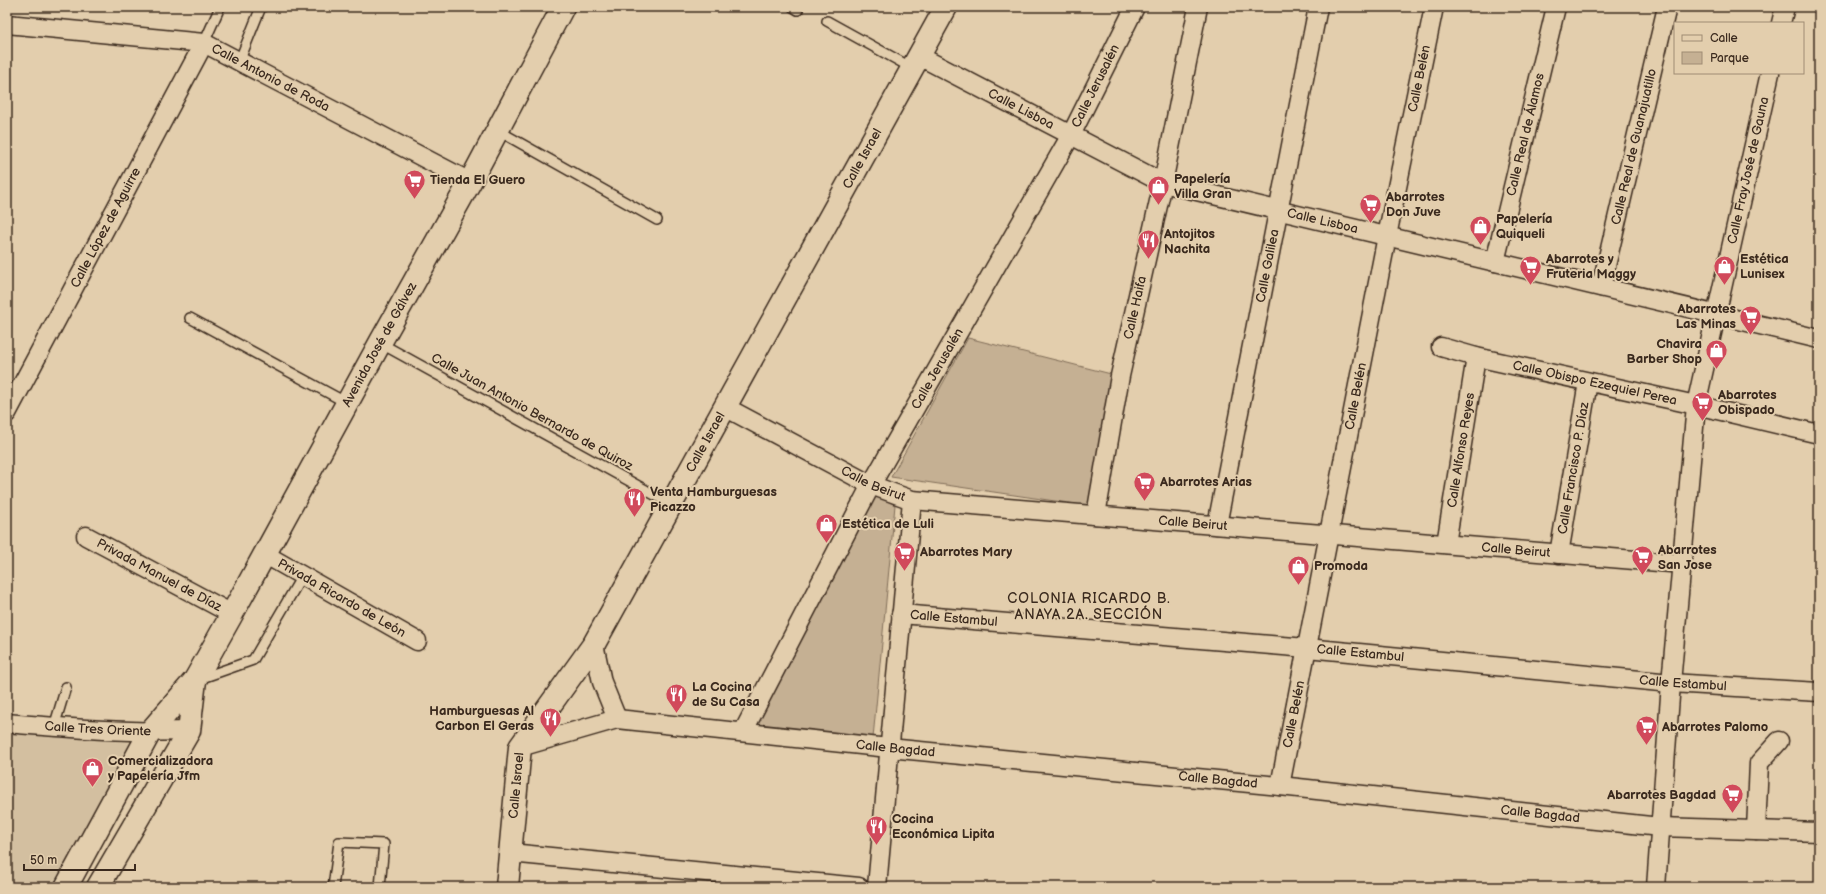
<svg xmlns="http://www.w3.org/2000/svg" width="1826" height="894" font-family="'Balsamiq Sans',sans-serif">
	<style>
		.built { fill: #d3bfa0 }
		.park { fill: #c5b093; stroke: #806d58 }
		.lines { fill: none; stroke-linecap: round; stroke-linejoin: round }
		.lane-casing { stroke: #3b2a1e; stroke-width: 12 }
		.street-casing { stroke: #3b2a1e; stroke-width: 21 }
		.secondary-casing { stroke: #3b2a1e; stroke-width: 25 }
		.lane { stroke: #e3cead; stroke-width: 9 }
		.street { stroke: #e3cead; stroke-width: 18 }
		.secondary { stroke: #e3cead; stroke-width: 22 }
		.labels { text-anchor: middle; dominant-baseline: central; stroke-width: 4; stroke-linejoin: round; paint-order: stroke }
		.street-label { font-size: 13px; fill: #3b2a1e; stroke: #e3cead }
		.poi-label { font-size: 13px; font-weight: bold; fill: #3b2a1e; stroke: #e3cead; text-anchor: start }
		.neighbourhood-label { font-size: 14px; letter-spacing: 1px; fill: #3b2a1e; stroke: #e3cead }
	</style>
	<rect width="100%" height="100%" fill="#e3cead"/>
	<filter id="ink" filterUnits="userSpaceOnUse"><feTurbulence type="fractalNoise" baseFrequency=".025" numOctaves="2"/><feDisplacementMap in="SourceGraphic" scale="8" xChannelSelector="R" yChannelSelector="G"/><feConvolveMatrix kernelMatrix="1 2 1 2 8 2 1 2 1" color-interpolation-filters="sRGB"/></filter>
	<g filter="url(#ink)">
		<!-- built -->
		<path class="built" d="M7,730l135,14 -69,143h-66z"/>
		<!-- park -->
		<path class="park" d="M968,338l151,38 -23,131 -205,-30z
			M874,494l21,11 -22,233 -117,-12z"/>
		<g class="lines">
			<defs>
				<path id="lane" d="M793,7l5,3
					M827,21l85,47
					M204,43l16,-36
					M239,62l22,-55
					M497,130l160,90
					M190,318l157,85
					M380,343l291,161
					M199,679l54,-19 49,-84
					M54,727l12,-40
					M333,887l6,-45 45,2 -4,43"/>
				<g id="street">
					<path d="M1781,23l4,-16"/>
					<path id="s1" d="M7,24l197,19 266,139"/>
					<path id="s2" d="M919,56l244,127 656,156"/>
					<path id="s3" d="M1495,262l61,-255"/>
					<path id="s4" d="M1601,287l66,-280"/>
					<path id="s5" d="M1441,347l35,10 220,48 123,29"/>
					<path id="s6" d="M725,407l146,78 41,15 771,64"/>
					<path id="s7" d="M7,413l197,-370"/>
					<path id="s8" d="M1096,515l24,-139 43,-193 35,-176"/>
					<path id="s9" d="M1217,525l101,-518"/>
					<path id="s10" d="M86,536l146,78"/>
					<path id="s11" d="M1446,544l30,-187"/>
					<path id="s12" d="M1559,554l29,-172"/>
					<path id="s13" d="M266,555l151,86"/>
					<path id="s14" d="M901,614l406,34 364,35 148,9"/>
					<path d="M594,644l8,38 15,37"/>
					<path id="s15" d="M7,723c61,5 121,10 182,8"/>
					<path id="s16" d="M743,732l128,-247 200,-350 64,-128"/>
					<path id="s17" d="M520,747l97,-28 272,29 391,38 380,41 159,5"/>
					<path id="s18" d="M1280,786l107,-550 47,-229"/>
					<path d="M1756,830l3,-67 20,-22"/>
					<path d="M510,853l349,34"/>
					<path d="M877,887l35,-387"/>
					<path id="s19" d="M1656,887l15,-204 25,-278 74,-332"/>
				</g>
				<g id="secondary">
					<path id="s20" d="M66,887l84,-155 45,-52 37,-66 148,-271 90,-161 93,-175"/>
					<path d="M98,887l91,-156 6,-51"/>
					<path id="s21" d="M507,887l13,-140 74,-103 352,-637"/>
				</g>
			</defs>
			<!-- lane casing -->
			<use href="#lane" class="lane-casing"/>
			<!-- street casing -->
			<use href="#street" class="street-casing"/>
			<!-- secondary casing -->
			<use href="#secondary" class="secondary-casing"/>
			<!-- lane -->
			<use href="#lane" class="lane"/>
			<!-- street -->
			<use href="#street" class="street"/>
			<!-- secondary -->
			<use href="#secondary" class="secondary"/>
		</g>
	</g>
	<!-- icons -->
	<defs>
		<symbol id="supermarket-pin" viewBox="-11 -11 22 30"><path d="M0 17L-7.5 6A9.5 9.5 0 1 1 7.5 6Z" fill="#d1495b" stroke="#e3cead"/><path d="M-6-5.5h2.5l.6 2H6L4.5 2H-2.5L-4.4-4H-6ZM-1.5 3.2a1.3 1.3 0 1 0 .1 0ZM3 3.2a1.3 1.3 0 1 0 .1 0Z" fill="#fff"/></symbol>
		<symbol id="shop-pin" viewBox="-11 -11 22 30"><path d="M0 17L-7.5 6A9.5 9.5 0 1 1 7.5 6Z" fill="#d1495b" stroke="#e3cead"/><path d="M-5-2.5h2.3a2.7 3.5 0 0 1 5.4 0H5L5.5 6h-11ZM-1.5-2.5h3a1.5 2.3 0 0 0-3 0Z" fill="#fff"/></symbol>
		<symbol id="restaurant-pin" viewBox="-11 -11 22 30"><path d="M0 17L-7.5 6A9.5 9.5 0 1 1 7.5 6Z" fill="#d1495b" stroke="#e3cead"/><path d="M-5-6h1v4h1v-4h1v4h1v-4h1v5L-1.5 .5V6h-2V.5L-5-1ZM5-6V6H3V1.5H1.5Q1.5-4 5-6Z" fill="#fff"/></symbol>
	</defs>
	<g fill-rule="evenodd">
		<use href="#supermarket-pin" x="402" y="168" width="25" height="34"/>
		<use href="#shop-pin" x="1146" y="174" width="25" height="34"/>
		<use href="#supermarket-pin" x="1358" y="192" width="25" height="34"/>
		<use href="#shop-pin" x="1468" y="214" width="25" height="34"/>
		<use href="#restaurant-pin" x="1136" y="228" width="25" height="34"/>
		<use href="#supermarket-pin" x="1518" y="254" width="25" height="34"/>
		<use href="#shop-pin" x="1712" y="254" width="25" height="34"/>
		<use href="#supermarket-pin" x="1738" y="304" width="25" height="34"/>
		<use href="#shop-pin" x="1704" y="338" width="25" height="34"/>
		<use href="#supermarket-pin" x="1690" y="390" width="25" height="34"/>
		<use href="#supermarket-pin" x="1132" y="470" width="25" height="34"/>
		<use href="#restaurant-pin" x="622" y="486" width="25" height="34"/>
		<use href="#shop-pin" x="814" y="512" width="25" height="34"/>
		<use href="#supermarket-pin" x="892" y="540" width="25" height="34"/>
		<use href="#supermarket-pin" x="1630" y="544" width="25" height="34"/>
		<use href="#shop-pin" x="1286" y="554" width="25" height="34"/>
		<use href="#restaurant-pin" x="664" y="682" width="25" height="34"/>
		<use href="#restaurant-pin" x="538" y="706" width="25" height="34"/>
		<use href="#supermarket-pin" x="1634" y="714" width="25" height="34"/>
		<use href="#shop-pin" x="80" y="756" width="25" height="34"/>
		<use href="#supermarket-pin" x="1720" y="782" width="25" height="34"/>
		<use href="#restaurant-pin" x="864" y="814" width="25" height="34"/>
	</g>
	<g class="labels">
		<!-- street labels -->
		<g class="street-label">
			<text stroke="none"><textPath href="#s1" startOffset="273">Calle Antonio de Roda</textPath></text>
			<text stroke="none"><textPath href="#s18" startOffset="721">Calle Belén</textPath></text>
			<text stroke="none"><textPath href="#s16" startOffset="736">Calle Jerusalén</textPath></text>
			<text stroke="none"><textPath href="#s2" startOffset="115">Calle Lisboa</textPath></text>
			<text stroke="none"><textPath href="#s3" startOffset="131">Calle Real de Álamos</textPath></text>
			<text stroke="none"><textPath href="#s4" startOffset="144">Calle Real de Guanajuatillo</textPath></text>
			<text stroke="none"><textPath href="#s21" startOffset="822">Calle Israel</textPath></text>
			<text stroke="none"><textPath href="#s19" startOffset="724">Calle Fray José de Gauna</textPath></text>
			<text stroke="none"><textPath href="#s2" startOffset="439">Calle Lisboa</textPath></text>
			<text stroke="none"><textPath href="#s7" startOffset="210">Calle López de Aguirre</textPath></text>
			<text stroke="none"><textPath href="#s9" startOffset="264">Calle Galilea</textPath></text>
			<text stroke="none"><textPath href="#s8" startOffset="211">Calle Haifa</textPath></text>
			<text stroke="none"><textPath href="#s20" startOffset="628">Avenida José de Gálvez</textPath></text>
			<text stroke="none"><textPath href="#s16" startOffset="412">Calle Jerusalén</textPath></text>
			<text stroke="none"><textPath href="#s5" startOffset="158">Calle Obispo Ezequiel Perea</textPath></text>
			<text stroke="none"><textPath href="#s18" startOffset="397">Calle Belén</textPath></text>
			<text transform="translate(532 412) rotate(29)">Calle Juan Antonio Bernardo de Quiroz</text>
			<text stroke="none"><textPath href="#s21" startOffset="498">Calle Israel</textPath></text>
			<text stroke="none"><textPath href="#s11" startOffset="95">Calle Alfonso Reyes</textPath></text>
			<text stroke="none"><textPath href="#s12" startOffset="87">Calle Francisco P. Díaz</textPath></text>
			<text stroke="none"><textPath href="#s6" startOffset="167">Calle Beirut</textPath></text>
			<text stroke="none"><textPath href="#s6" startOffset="491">Calle Beirut</textPath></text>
			<text stroke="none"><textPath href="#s6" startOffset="815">Calle Beirut</textPath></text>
			<text stroke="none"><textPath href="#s10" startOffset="83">Privada Manuel de Díaz</textPath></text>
			<text stroke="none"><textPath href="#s13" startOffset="87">Privada Ricardo de León</textPath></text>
			<text stroke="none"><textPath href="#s14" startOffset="53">Calle Estambul</textPath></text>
			<text stroke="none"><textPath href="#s14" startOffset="461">Calle Estambul</textPath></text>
			<text stroke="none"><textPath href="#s14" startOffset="785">Calle Estambul</textPath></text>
			<text stroke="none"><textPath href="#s18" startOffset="73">Calle Belén</textPath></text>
			<text stroke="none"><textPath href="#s15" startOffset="91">Calle Tres Oriente</textPath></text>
			<text stroke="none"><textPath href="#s17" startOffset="381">Calle Bagdad</textPath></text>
			<text stroke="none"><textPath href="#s17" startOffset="705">Calle Bagdad</textPath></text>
			<text stroke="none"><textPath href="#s21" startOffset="102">Calle Israel</textPath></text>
			<text stroke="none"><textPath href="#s17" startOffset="1029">Calle Bagdad</textPath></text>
		</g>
		<!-- poi labels -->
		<g class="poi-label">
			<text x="1174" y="179">Papelería<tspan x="1174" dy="15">Villa Gran</tspan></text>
			<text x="430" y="180">Tienda El Guero</text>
			<text x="1386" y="197">Abarrotes<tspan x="1386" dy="15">Don Juve</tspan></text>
			<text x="1496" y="219">Papelería<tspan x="1496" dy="15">Quiqueli</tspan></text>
			<text x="1164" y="234">Antojitos<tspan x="1164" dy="15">Nachita</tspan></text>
			<text x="1546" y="259">Abarrotes y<tspan x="1546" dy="15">Fruteria Maggy</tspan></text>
			<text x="1740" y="259">Estética<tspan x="1740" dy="15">Lunisex</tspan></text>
			<text x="1736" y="309" text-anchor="end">Abarrotes<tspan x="1736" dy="15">Las Minas</tspan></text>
			<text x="1702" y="344" text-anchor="end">Chavira<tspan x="1702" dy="15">Barber Shop</tspan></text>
			<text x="1718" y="395">Abarrotes<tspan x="1718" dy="15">Obispado</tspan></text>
			<text x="1160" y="482">Abarrotes Arias</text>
			<text x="650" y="492">Venta Hamburguesas<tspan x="650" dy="15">Picazzo</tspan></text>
			<text x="842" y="524">Estética de Luli</text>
			<text x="1658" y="550">Abarrotes<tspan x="1658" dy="15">San Jose</tspan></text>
			<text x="920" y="552">Abarrotes Mary</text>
			<text x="1314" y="566">Promoda</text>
			<text x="692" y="687">La Cocina<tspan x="692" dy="15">de Su Casa</tspan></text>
			<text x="534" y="711" text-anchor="end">Hamburguesas Al<tspan x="534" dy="15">Carbon El Geras</tspan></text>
			<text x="1662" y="727">Abarrotes Palomo</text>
			<text x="108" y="761">Comercializadora<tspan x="108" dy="15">y Papelería Jfm</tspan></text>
			<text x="1716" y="795" text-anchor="end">Abarrotes Bagdad</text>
			<text x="892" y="819">Cocina<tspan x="892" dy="15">Económica Lipita</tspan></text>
		</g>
		<!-- neighbourhood labels -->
		<g class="neighbourhood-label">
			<text x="1089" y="598">COLONIA RICARDO B.<tspan x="1089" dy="16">ANAYA 2A. SECCIÓN</tspan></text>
		</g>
	</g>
	<!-- margin -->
	<rect width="1826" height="894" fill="none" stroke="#e3cead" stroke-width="24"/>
	<rect x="12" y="12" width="1802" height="870" fill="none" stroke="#3b2a1e" stroke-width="1.5" filter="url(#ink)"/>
	<!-- legend -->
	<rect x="1674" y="22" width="130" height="52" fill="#e3cead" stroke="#a08c74"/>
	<rect x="1682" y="35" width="20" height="6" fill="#e3cead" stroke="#a08c74"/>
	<text x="1710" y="42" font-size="12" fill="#3b2a1e">Calle</text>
	<rect x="1682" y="52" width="20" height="12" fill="#c5b093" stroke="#a08c74"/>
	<text x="1710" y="62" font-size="12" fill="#3b2a1e">Parque</text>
	<!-- scale -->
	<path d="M24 864v6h111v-6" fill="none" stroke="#3b2a1e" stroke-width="2"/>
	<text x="30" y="864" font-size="12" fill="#3b2a1e" stroke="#e3cead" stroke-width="3" paint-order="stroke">50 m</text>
</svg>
